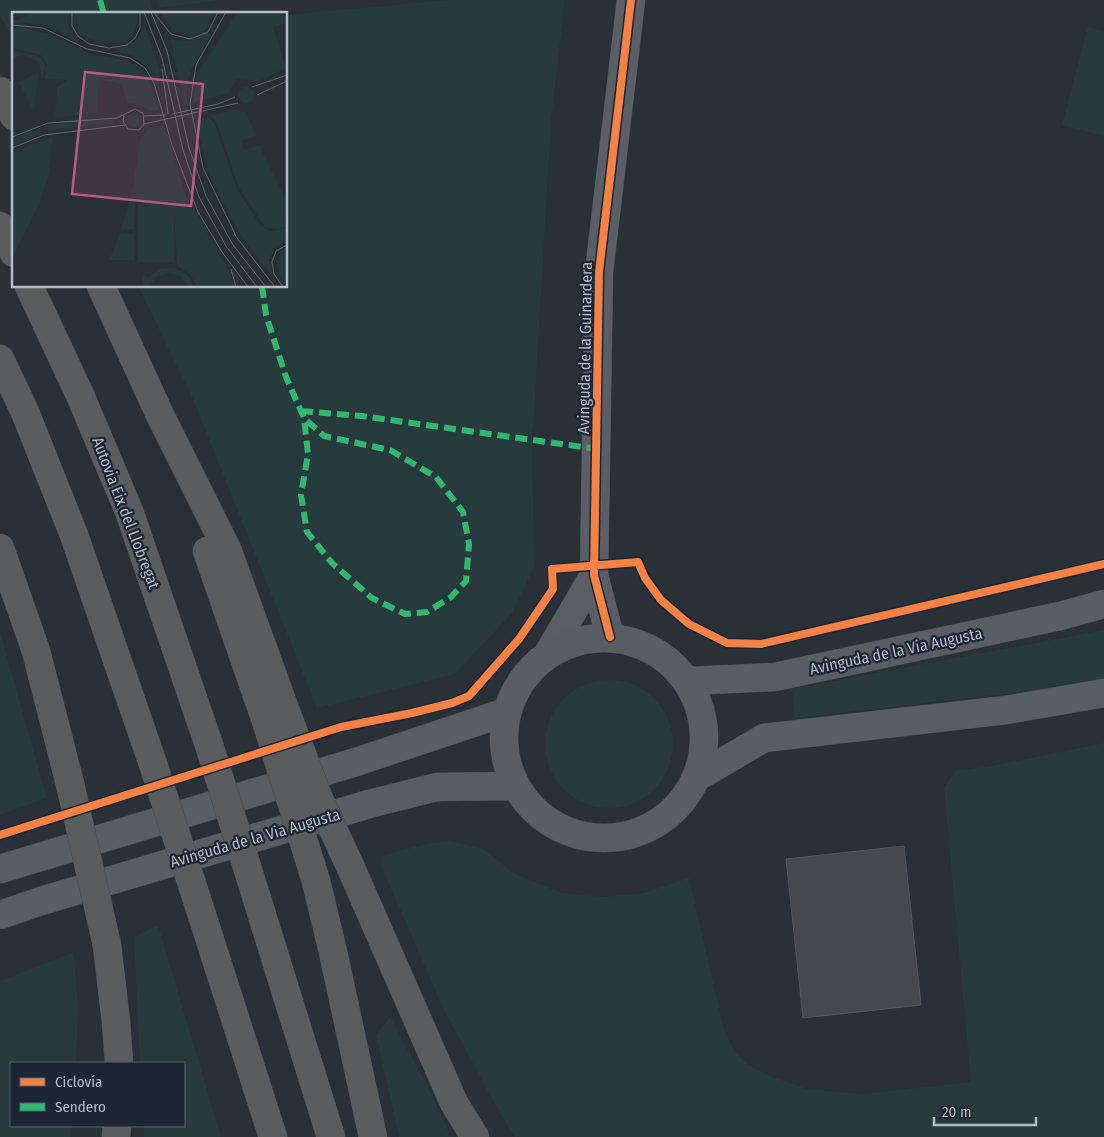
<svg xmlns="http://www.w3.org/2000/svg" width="1104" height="1137" font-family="'Fira Sans Condensed',sans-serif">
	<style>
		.green { fill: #273a3e }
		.building { fill: #444950; stroke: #52575f }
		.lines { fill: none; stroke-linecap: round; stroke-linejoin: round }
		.street-casing { stroke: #484c53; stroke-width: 29 }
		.secondary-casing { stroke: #484c53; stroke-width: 29 }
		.highway-casing { stroke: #474c53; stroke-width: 29 }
		.street { stroke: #5a5e66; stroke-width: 28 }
		.secondary { stroke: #595d64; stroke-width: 28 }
		.highway { stroke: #5a5d60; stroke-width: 28 }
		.highway-bridge-casing { stroke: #474c53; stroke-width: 29; stroke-linecap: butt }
		.highway-bridge { stroke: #5a5d60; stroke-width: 28 }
		.quiet { stroke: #33b770; stroke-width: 6; stroke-dasharray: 12 6; stroke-linecap: butt }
		.cycleway-casing { stroke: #1d2633; stroke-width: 11 }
		.cycleway { stroke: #f48246; stroke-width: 8 }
		.labels { text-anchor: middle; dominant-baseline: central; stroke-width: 4.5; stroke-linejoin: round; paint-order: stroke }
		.street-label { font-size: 16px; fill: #b4bcc9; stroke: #1d2633 }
		.inset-road { fill: none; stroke: #616872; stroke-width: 1 }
		.view { fill: #bc5a87; fill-opacity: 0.15; stroke: #bc5a87; stroke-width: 2.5 }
		.inset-edge { fill: none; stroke: #b4bcc9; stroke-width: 2.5 }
	</style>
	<rect width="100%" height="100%" fill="#2a3038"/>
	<!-- green -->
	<path class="green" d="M0,0h151l2,14h-139v25l-14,-23z
		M157,0h65l-64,8z
		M450,0h115l-14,121 -18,309h-1l2,137 -22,46 -57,61 -138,34 -124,-309 -55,-113h148v-271z
		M1088,27l16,4v105l-42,-11z
		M1104,630v49l-50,9 -259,30 -3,-29z
		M0,632l47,166 -47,17z
		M545 744a64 64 0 1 1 128 0a64 64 0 1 1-128 0Z
		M1104,743v394h-589l-20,-33 -51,-94 -63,-144 -1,-10 50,-13 21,-2 32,8 32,25 46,19 42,4 41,-4 45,-15 35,152 10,21 13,13 20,11 40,14 56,5 108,-12 -27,-294 11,-17 36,-5z
		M158,925l63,212h-77v-11h40v-63h-44l-6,-126z
		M74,952l4,57 -2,54h-65v63h60l-1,11h-70v-156z
		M390,1017l41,76 20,44h-52l-23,-102z"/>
	<!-- building -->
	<path class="building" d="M904,846l17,159 -118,13 -17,-159z"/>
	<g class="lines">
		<defs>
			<path id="street" d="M610,637l-16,-62 5,-303 32,-272
				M548,654l46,-79"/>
			<path id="secondary" d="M504 738a100 100 0 1 1 200 0a100 100 0 1 1-200 0Z
				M686,681l89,-4 285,-61 44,-12
				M699,776l65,-38 242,-28 98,-17
				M0,869l359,-108 147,-49
				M0,915l41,-14 328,-97 68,-17 78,-1"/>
			<path id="highway" d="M0,91l14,25
				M0,226l14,27
				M29,286l51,109 49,116 80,234
				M101,286l59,129 67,134 59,163
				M0,359l25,53 49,123 79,229
				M0,548l36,103 34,133
				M207,551l59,170
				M351,868l103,235 21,34
				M316,881l17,71 40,185
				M257,899l74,238
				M202,915l71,222
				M107,945l9,77 3,41
				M116,1137l1,-11"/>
		</defs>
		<!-- street casing -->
		<use href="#street" class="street-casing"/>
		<!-- secondary casing -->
		<use href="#secondary" class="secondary-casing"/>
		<!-- highway casing -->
		<use href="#highway" class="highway-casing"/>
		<!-- street -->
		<use href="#street" class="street"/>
		<!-- secondary -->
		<use href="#secondary" class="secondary"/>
		<!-- highway -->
		<use href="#highway" class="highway"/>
		<defs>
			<path id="highway-bridge" d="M286,712l33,87 32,69
				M266,721l50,160
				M209,745l48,154
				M153,764l49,151
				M70,784l37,161"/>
		</defs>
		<!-- highway-bridge casing -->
		<use href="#highway-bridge" class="highway-bridge-casing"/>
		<!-- highway-bridge -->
		<use href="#highway-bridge" class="highway-bridge"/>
		<!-- quiet -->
		<path class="quiet" d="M100,0l4,14
			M262,286l4,29 20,62 18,41 4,36 -7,41 6,37 25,31 40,35 33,16 22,-2 24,-15 15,-16 3,-37 -6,-32 -27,-35 -46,-27 -66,-14 -20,-18
			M301,411l61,5 235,33"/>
		<defs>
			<path id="cycleway" d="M610,637l-16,-62 5,-303 32,-272
				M0,835l341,-108 71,-14 40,-10 17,-7 50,-57 34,-50 -1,-20 86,-7 7,16 16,22 28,24 38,19 34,1 343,-80"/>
		</defs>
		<!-- cycleway casing -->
		<use href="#cycleway" class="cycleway-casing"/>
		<!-- cycleway -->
		<use href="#cycleway" class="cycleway"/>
	</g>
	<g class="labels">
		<!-- street labels -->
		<g class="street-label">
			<text transform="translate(585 348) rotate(-89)">Avinguda de la Guinardera</text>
			<text transform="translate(126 513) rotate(69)">Autovia Eix del Llobregat</text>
			<text transform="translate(896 651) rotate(-12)">Avinguda de la Via Augusta</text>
			<text transform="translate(255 838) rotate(-16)">Avinguda de la Via Augusta</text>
		</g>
	</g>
	<!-- overview -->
	<g transform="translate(12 12)">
		<rect width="275" height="275" fill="#2a3038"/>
		<path d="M24,0h33l-1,13 12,19 -34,-19 -34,-3zM63,0h61l2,9 -5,14 -7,6 -24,3 -23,-11 -5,-12zM147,0h56l-10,18 -14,6 -15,-4zM226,0h49v11l-14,4 13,41 -27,13 -22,-2 -9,14 -35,10 5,-31zM132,11l15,46 1,24 -14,-28 -17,-11 -16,-2 25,-13zM13,16l25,6 40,20 34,6 13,5 10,11 12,34 -7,1 -16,-8 -9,1 -5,-20 -23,-5 -2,34 -42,4 2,-30 11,-7 -24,-1 3,-15 -6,-9 -29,-7v-19zM196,21l3,2 -23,42 -1,27 -3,1 -14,-70 7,5 14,1zM0,38l29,7 5,10 -4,12 -3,-17 -15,-7 -12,3zM27,60l-5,41 -15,-31zM226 83a8 8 0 1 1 16 0a8 8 0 1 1-16 0ZM223,97l11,4 10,23 -15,5 3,9 15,-5 28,57 -2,25 -9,2 -11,-2 -26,-39 -22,-65 -6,-7zM115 108a7 7 0 1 1 14 0a7 7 0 1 1-14 0ZM197,105l6,7 22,65 23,36 10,6 17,-3v13l-12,6 -6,13 6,21 -37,-50 -29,-57 -14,-54zM73,108h28v3l-68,9 -1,-6zM153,115l20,66 46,82 3,12h-37l-7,-13 -13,-8 -3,-56v52h-36v-58l36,-3h-39l-1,28 -13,1 12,-43 7,-48 9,-10zM28,116l1,6 -29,11v-7zM41,125l-5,40 -8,25 -28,57v-107zM108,222h14l1,26h-26zM275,236v38l-6,-6 -5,-18 4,-10zM163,256l13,7 6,12h-6l-8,-11 -11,-3 -12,4 -8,10h-6v-11l6,1 11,-8z" fill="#273a3e"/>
		<path class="inset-road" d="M60,0v14l6,10 11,8 20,4 18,-3 8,-7 5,-10v-16M132,0l18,46 21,92 16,47 27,49 31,41M139,0l16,39 22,97 17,48 27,49 33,42M214,0l-30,53 -6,39 13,64 33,68M143,2l16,20 19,5 18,-7 10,-20M0,13l31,3 44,21 43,9 15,10 9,15 18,62 26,67 24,40 26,35M150,57l6,45M240,75l35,-12M245,83l30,-14M160,102l46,-10 17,-7M132,104l21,-1M132,112l94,-21M0,125l36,-14 69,-5 18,-9 8,4 1,11 -5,6 -11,-1 -5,-8 1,-6M0,136l32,-13 81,-10M222,222l41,53M219,257l5,18M271,275l-9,-13 -2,-12 4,-11 11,-6"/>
		<path class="view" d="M73,60l118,12 -12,122 -119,-12z"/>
		<rect width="275" height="275" class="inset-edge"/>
	</g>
	<!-- legend -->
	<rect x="10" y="1062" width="175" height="65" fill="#1d2633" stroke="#59626f"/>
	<rect x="20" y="1078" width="25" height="8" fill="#f48246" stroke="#59626f"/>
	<text x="55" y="1087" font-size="15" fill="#b4bcc9">Ciclovía</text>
	<rect x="20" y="1103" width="25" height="8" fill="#33b770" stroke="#59626f"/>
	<text x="55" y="1112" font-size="15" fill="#b4bcc9">Sendero</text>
	<!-- scale -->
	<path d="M934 1117v8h102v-8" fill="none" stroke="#b4bcc9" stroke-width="2.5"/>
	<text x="942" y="1117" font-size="15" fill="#b4bcc9" stroke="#1d2633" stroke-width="4" paint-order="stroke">20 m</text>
</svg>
